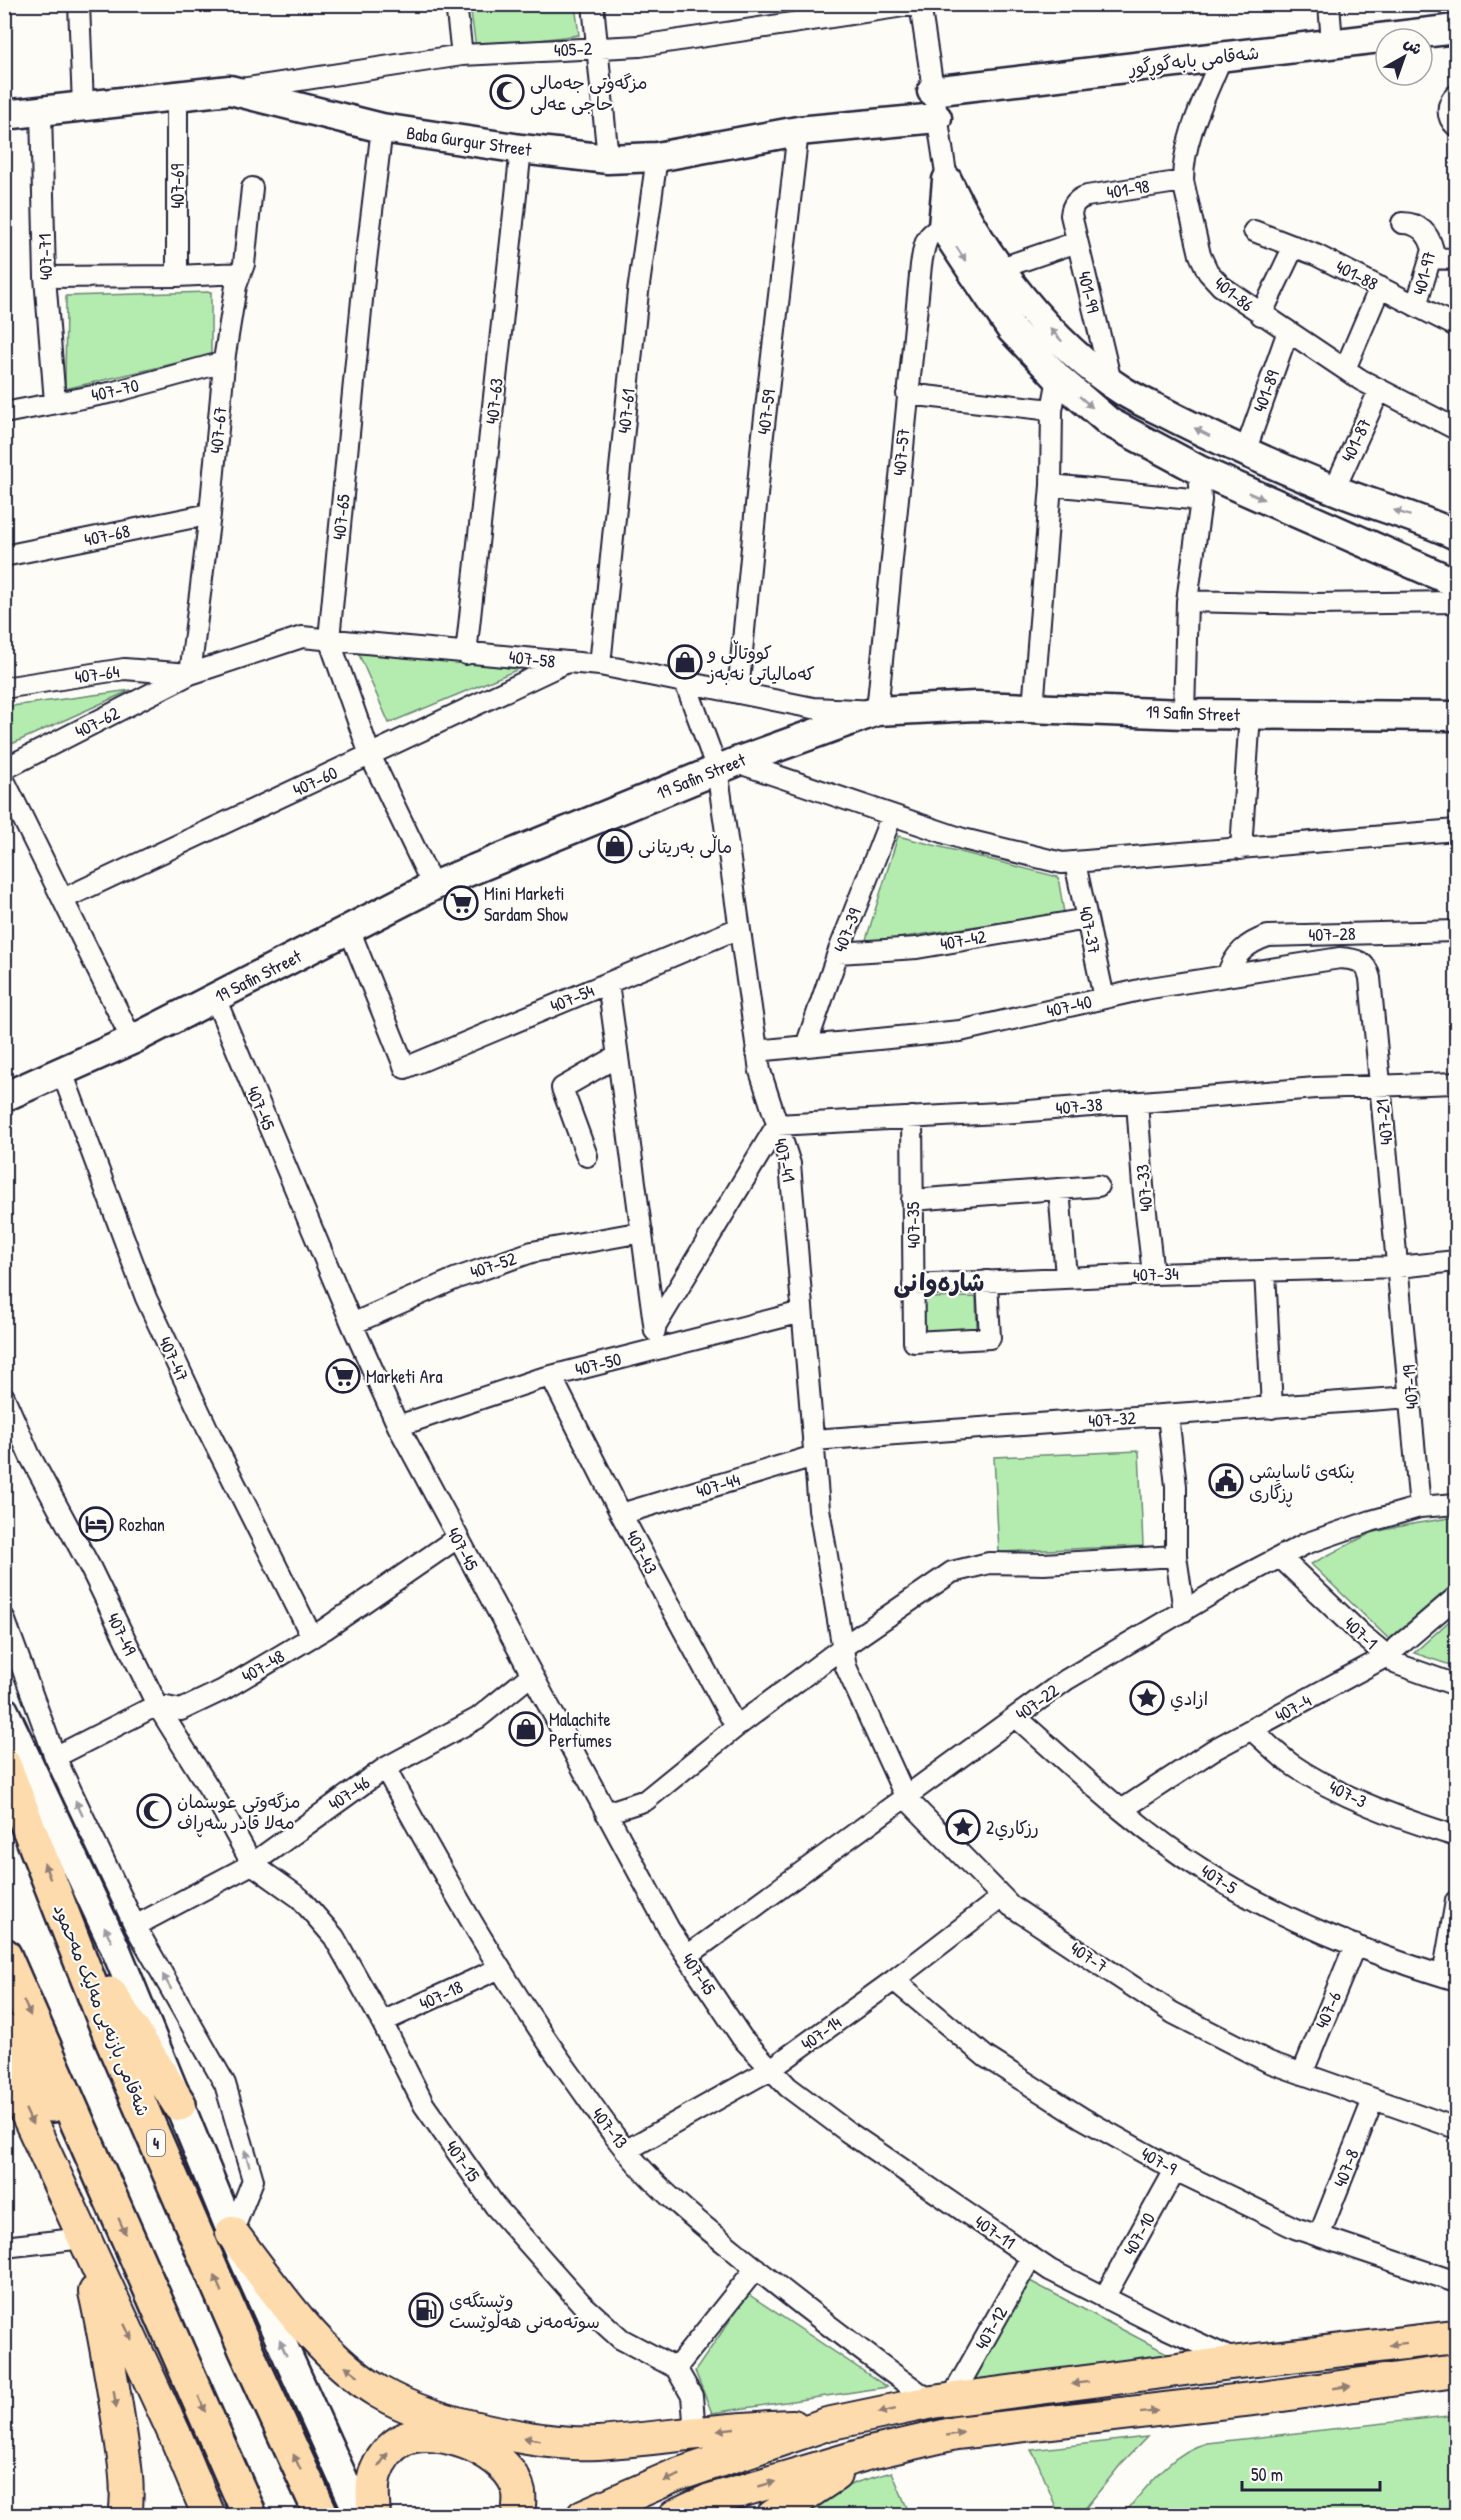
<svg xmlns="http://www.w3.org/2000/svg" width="1461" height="2520" font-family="'Patrick Hand','Playpen Sans Arabic',sans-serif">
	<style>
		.green { fill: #b4ecaf; stroke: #6b8775; stroke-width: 1.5 }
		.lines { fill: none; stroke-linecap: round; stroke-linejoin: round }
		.street-casing { stroke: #22223b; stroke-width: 24 }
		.secondary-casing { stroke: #22223b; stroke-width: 33 }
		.primary-casing { stroke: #22223b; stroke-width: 36 }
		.highway-casing { stroke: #22223b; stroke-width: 38 }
		.street { stroke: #fdfcf7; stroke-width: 20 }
		.secondary { stroke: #fdfcf7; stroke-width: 28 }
		.primary { stroke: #fddbac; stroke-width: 32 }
		.highway { stroke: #fddbac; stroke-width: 33 }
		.oneway { fill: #9a9aa2 }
		.oneway2 { fill: #907e74 }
		.labels { text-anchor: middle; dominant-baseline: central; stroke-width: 4.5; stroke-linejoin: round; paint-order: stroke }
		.shield { fill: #fdfcf7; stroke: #646373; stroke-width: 1.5 }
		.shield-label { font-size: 16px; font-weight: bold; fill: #22223b }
		.street-label { font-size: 18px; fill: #22223b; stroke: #fdfcf7 }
		.poi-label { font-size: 18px; fill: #22223b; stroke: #fdfcf7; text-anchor: start }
		.district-label { font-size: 24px; font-weight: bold; fill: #22223b; stroke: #fdfcf7 }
	</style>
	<rect width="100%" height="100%" fill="#fdfcf7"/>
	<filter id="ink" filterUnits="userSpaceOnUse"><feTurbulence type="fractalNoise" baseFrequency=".0167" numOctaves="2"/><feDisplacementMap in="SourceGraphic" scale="12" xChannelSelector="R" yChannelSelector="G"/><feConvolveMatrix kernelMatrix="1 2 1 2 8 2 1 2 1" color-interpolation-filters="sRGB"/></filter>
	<g filter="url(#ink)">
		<!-- green -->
		<path class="green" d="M470,5h105l4,30 -103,13z
			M211,292v63l-146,34 1,-93z
			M357,650l162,19 -130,54z
			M131,690l-126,57v-40z
			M898,836l160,41 6,36 -199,30z
			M976,1297l1,33 -53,3 -2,-35z
			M1139,1451l4,95 -144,6 -5,-95z
			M1456,1517v65l-67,57 -78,-75 60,-31 35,-8z
			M1456,1615v52l-42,-14z
			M1028,2280l152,80 -212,23z
			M748,2294l139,93 -175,26 -17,-42z
			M1456,2415v100h-333c23,-27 48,-63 84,-72z
			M1147,2437l-26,27 -41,51h-21l-22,-55 -6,-10z
			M892,2472l18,43 -116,1 60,-33z"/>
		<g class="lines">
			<defs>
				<path id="street" d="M79,4l4,102
					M456,4l6,51
					M593,4l15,155
					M920,4l27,176
					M1329,4l3,39
					M1222,56c-16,40 -39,81 -39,125l17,74 8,17 13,14 140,94 95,49
					M241,89l221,-34 178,-9 277,-42
					M1456,95c-10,9 -10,22 0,31
					M177,96v180
					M41,111l4,166 10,125
					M382,128l-17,141 -36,370 41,116 63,131
					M1402,223c17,0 27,10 31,27l-17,56
					M1254,231l62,24 140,71
					M1431,258l25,1
					M1001,268l76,-26
					M45,277l132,-1 64,-3
					M1261,315l33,-69
					M1345,369l35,-82
					M1111,382l-40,-167c1,-11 6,-16 16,-19l96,-15
					M907,394l145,16
					M4,413l110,-21 110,-30
					M1245,452l43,-121
					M1051,485l150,15
					M1334,490l45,-99
					M4,556l206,-42
					M1187,601l128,3 141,-2
					M466,654l55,-505
					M600,665l38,-373 19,-135
					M190,674l20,-160 15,-160 11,-68 8,-22 8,-76
					M685,682l32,87 43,302 30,93 29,345 27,158 60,131 105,108 162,107 96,49 187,66
					M4,688l120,-19 66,5
					M738,693l24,-250 36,-312
					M1033,708l18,-223 1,-75 6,-32
					M1184,714l3,-113 14,-101 -2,-30
					M736,762l227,77 99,24 394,-33
					M4,769l186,-95 112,-37 298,28 213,43 64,3 44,-446c5,-31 5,-30 34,-44
					M4,780l128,260
					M1241,849l9,-135
					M1075,863l29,135
					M63,899l502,-236
					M349,929l56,139 334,-140
					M838,953l79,-5 170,-29
					M1227,976c7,-22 20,-33 41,-40l188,-5
					M608,983l47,348
					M215,998l137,326 46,102 271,503 73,109 46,49 60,45 202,138 111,56 76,35
					M806,1046l32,-93 54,-138
					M756,1051l204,-20 184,-42 196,-31c16,1 26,3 30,20l50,529
					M62,1072l84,226 62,132 104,207
					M1137,1102l6,84 10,88
					M912,1117l2,225 76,-4 -3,-57
					M587,1156l-25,-68 56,-32
					M1059,1189l7,88
					M912,1200l186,-14
					M1265,1271l7,137
					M913,1285l240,-11 245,-7 58,-6
					M352,1324l105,-46 75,-26 110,-20
					M655,1327l122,-202 239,-13 300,-24 140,-5
					M551,1376l70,138 115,213
					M4,1397l26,59 60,111 67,138 65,104 30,55 48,34 34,39 48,85 42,83 71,101 86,97 40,36 55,29 16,28 3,36
					M1168,1415l8,71v70l8,55
					M398,1426l138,-46 266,-68
					M813,1440l598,-43
					M621,1514l193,-58
					M1280,1557l82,78 35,29 59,21
					M4,1618l51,139 80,169 90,158 28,96 -21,53
					M1016,1717c60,53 119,110 187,153 78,50 164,83 253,110
					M1252,1730c13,11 25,24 39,34 48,33 109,55 165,72
					M55,1757l102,-52 24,5 42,-20 102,-61 132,-91
					M385,1768c59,108 119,215 191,314 22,31 43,63 69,90 30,32 65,59 99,87 61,49 124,97 188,143
					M1123,1809l90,-59 174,-94 69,-59
					M606,1813l40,-13 90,-73 107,-80 109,-75 37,-9 55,1 132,-8
					M135,1926l117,-62 133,-96 93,-50 52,-42
					M687,1956l379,-276 166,-98 73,-38 66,-23 49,-14 36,-3
					M1443,1976l13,-75
					M894,1980l92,77 96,61 93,52 120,58 161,54
					M382,2022l118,-54
					M1302,2074l53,-129
					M627,2150l144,-81 123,-89 108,-83
					M1319,2236l54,-136
					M4,2247l80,-9
					M1104,2298l71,-128
					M676,2368l80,-100
					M951,2399l80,-142"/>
				<path id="secondary" d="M932,91l524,-62
					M4,115l226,-25 152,38 139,21 87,10 49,-2 141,-26 139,-13
					M947,180l-4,47 25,38 43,64 47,49 51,44 90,48 257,113
					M947,180c36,77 104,165 176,211 16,10 35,18 52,27 52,26 104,50 158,71 41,17 83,27 123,46
					M4,1097l128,-57 301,-154 303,-124 141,-51 99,-5 208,8 272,2
					M4,1711l112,239 116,283 128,283"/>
				<path id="primary" d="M4,2064l172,373 33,79
					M232,2233c43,56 85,121 147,159 34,20 73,31 111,39 36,7 72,14 108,12 65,-5 129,-15 195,-17
					M95,2292c10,44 17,88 24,132 4,30 11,61 6,92
					M374,2516c-1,-14 -3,-28 1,-42 5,-14 15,-28 29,-35 35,-15 108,14 115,54 1,7 0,15 -1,23
					M583,2516l91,-40 153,-52 105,-22 307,-40 217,-25
					M675,2516l35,-16 160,-47 86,-20 305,-35 195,-27
					M773,2516l62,-41"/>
				<path id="highway" d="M4,1765l108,275 134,310 76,166
					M4,1955l246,561
					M110,1994l69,110
					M4,2031l48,74"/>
			</defs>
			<!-- street casing -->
			<use href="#street" class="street-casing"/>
			<!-- secondary casing -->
			<use href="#secondary" class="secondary-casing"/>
			<!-- primary casing -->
			<use href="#primary" class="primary-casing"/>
			<!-- highway casing -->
			<use href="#highway" class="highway-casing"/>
			<!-- street -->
			<use href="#street" class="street"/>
			<!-- secondary -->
			<use href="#secondary" class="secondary"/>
			<!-- primary -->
			<use href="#primary" class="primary"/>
			<!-- highway -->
			<use href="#highway" class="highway"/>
		</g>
		<!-- one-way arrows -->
		<defs><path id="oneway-solid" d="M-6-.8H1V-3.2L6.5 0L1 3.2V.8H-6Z" transform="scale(1.5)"/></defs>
		<g class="oneway">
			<use href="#oneway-solid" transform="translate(961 254) rotate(57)"/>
			<use href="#oneway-solid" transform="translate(1056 335) rotate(-134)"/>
			<use href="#oneway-solid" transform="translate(1086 402) rotate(41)"/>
			<use href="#oneway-solid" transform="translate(1202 432) rotate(-153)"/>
			<use href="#oneway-solid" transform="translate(1256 496) rotate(24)"/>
			<use href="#oneway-solid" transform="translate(1402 513) rotate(-161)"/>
			<use href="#oneway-solid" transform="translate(79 1808) rotate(-115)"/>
			<use href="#oneway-solid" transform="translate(108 1934) rotate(-115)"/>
			<use href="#oneway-solid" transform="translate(167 1982) rotate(-120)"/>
			<use href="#oneway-solid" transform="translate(247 2158) rotate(-106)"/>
			<use href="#oneway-solid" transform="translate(283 2348) rotate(-114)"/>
		</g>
		<g class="oneway2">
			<use href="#oneway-solid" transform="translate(47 1871) rotate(-111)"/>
			<use href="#oneway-solid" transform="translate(27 2008) rotate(66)"/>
			<use href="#oneway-solid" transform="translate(29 2117) rotate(65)"/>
			<use href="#oneway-solid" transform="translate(122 2226) rotate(66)"/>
			<use href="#oneway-solid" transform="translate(218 2284) rotate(-113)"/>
			<use href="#oneway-solid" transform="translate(128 2332) rotate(65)"/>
			<use href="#oneway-solid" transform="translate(1398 2344) rotate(173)"/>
			<use href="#oneway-solid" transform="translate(352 2371) rotate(-142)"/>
			<use href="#oneway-solid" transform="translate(1080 2383) rotate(173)"/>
			<use href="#oneway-solid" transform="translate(1342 2387) rotate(-8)"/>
			<use href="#oneway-solid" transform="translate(115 2399) rotate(81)"/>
			<use href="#oneway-solid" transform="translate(202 2404) rotate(67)"/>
			<use href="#oneway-solid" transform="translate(887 2411) rotate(168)"/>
			<use href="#oneway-solid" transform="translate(1149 2412) rotate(-7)"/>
			<use href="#oneway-solid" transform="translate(726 2429) rotate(174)"/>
			<use href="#oneway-solid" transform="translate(955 2434) rotate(-10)"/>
			<use href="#oneway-solid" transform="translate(532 2439) rotate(-171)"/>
			<use href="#oneway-solid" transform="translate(383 2460) rotate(-56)"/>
			<use href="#oneway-solid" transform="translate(297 2462) rotate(-115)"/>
			<use href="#oneway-solid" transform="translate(672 2478) rotate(158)"/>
			<use href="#oneway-solid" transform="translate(767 2484) rotate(-16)"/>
		</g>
	</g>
	<!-- icons -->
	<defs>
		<symbol id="mosque-ring" viewBox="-11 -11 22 22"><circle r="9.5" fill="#fdfcf7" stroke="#22223b" stroke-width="1.5"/><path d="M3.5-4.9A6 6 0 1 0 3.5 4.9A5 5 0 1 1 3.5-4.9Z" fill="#22223b"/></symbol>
		<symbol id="shop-ring" viewBox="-11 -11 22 22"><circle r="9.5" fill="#fdfcf7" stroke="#22223b" stroke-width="1.5"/><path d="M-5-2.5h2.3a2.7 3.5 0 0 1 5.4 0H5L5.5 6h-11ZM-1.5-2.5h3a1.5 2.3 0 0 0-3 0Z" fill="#22223b"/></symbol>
		<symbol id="supermarket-ring" viewBox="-11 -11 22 22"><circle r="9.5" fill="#fdfcf7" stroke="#22223b" stroke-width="1.5"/><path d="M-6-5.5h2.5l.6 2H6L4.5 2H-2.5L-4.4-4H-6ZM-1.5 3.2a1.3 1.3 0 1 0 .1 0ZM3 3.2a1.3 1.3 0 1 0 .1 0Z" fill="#22223b"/></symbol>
		<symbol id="civic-ring" viewBox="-11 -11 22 22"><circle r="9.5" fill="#fdfcf7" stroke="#22223b" stroke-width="1.5"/><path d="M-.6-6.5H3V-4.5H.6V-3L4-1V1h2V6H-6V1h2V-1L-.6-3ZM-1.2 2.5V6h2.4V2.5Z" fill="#22223b"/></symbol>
		<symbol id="hotel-ring" viewBox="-11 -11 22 22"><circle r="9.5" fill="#fdfcf7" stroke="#22223b" stroke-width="1.5"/><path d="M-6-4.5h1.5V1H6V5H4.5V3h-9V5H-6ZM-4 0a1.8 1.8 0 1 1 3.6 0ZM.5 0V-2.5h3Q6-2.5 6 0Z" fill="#22223b"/></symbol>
		<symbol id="sight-ring" viewBox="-11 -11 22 22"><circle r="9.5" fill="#fdfcf7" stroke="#22223b" stroke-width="1.5"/><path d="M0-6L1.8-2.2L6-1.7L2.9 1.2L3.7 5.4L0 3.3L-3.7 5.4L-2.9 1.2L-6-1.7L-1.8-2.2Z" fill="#22223b"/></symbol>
		<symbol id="fuel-ring" viewBox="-11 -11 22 22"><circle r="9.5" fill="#fdfcf7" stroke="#22223b" stroke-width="1.5"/><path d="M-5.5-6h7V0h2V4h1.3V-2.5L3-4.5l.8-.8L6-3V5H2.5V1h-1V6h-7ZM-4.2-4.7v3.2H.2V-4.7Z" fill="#22223b"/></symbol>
	</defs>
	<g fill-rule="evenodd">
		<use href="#mosque-ring" x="488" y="73" width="38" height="38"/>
		<use href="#shop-ring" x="666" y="643" width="38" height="38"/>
		<use href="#shop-ring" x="596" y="827" width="38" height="38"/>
		<use href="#supermarket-ring" x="442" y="884" width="38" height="38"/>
		<use href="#supermarket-ring" x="324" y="1357" width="38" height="38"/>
		<use href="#civic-ring" x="1207" y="1462" width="38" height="38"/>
		<use href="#hotel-ring" x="77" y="1505" width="38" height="38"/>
		<use href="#sight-ring" x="1128" y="1679" width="38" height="38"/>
		<use href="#shop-ring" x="507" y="1710" width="38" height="38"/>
		<use href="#mosque-ring" x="135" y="1792" width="38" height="38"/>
		<use href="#sight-ring" x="944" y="1808" width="38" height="38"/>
		<use href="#fuel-ring" x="407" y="2291" width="38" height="38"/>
	</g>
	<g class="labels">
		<!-- shield labels -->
		<rect class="shield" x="147" y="2130" width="18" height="26" rx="4.5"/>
		<g class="shield-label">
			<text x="156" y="2143">4</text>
		</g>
		<!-- street labels -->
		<g class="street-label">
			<text transform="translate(573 49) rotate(-3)">405-2</text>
			<text transform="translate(1194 60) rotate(-7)">شەقامی بابەگوڕگوڕ</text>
			<text transform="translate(469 141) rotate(8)">Baba Gurgur Street</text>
			<text transform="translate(177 186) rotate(-90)">407-69</text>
			<text transform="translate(1128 189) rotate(-9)">401-98</text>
			<text transform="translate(45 257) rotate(-92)">407-71</text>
			<text transform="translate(1424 273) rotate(-76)">401-97</text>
			<text transform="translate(1357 275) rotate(27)">401-88</text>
			<text transform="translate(1089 292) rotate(77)">401-99</text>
			<text transform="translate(1234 294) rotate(38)">401-86</text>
			<text transform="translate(115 390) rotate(-13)">407-70</text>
			<text transform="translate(1266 391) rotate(-70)">401-89</text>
			<text transform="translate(494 401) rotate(-84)">407-63</text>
			<text transform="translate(626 411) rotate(-84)">407-61</text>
			<text transform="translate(766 412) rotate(-83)">407-59</text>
			<text transform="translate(218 430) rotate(-85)">407-67</text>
			<text transform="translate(1356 440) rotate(-65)">401-87</text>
			<text transform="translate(901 452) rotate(-85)">407-57</text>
			<text transform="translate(341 517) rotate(-84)">407-65</text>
			<text transform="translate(107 535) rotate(-12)">407-68</text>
			<text transform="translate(532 659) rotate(6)">407-58</text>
			<text transform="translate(97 674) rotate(-8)">407-64</text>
			<text transform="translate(1193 713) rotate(2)">19 Safin Street</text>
			<text transform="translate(97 722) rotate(-27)">407-62</text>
			<text transform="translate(701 776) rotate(-22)">19 Safin Street</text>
			<text transform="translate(315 781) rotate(-25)">407-60</text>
			<text transform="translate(847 930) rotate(-69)">407-39</text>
			<text transform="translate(1090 930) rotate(78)">407-37</text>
			<text transform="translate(1332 934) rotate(-2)">407-28</text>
			<text transform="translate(963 940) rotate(-10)">407-42</text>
			<text transform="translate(258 976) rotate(-27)">19 Safin Street</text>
			<text transform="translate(572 998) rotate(-23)">407-54</text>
			<text transform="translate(1069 1006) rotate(-13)">407-40</text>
			<text transform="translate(1079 1106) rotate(-5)">407-38</text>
			<text transform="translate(261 1108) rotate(67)">407-45</text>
			<text transform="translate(1384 1122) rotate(-96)">407-21</text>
			<text transform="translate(785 1160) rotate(78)">407-41</text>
			<text transform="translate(1144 1188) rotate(-95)">407-33</text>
			<text transform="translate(913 1225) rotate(-91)">407-35</text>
			<text transform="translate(493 1265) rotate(-19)">407-52</text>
			<text transform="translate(1156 1274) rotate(-2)">407-34</text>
			<text transform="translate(174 1359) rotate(65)">407-47</text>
			<text transform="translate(598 1364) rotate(-14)">407-50</text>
			<text transform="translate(1410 1387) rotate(-95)">407-19</text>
			<text transform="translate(1112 1419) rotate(-4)">407-32</text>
			<text transform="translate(718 1485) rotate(-17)">407-44</text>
			<text transform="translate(463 1549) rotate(62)">407-45</text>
			<text transform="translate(642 1552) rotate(62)">407-43</text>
			<text transform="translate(1361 1633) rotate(42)">407-1</text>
			<text transform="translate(122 1634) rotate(64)">407-49</text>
			<text transform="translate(263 1666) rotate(-31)">407-48</text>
			<text transform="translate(1037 1702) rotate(-36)">407-22</text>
			<text transform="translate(1293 1708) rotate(-29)">407-4</text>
			<text transform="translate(349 1793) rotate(-35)">407-46</text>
			<text transform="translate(1348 1794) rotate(26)">407-3</text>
			<text transform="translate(1219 1879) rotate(32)">407-5</text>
			<text transform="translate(1089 1957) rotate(33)">407-7</text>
			<text transform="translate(699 1974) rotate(56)">407-45</text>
			<text transform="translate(441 1995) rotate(-25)">407-18</text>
			<text transform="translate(102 2010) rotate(68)">شەقامی بازنەیی مەلیک مەحمود</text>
			<text transform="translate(1328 2010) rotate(-67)">407-6</text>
			<text transform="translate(821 2033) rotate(-36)">407-14</text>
			<text transform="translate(610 2128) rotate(52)">407-13</text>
			<text transform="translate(463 2161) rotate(55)">407-15</text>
			<text transform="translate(1159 2161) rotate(29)">407-9</text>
			<text transform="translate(1346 2168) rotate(-69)">407-8</text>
			<text transform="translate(995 2232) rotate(34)">407-11</text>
			<text transform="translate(1139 2234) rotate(-61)">407-10</text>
			<text transform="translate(991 2328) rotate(-61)">407-12</text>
		</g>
		<!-- poi labels -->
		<g class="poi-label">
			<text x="530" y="82">مزگەوتی جەمالی<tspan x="530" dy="21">حاجی عەلی</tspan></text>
			<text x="708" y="652">کووتاڵی و<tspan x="708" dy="21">کەمالیاتی نەبەز</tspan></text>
			<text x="638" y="846">ماڵی بەریتانی</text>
			<text x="484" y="893">Mini Marketi<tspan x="484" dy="21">Sardam Show</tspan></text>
			<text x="366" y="1376">Marketi Ara</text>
			<text x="1249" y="1471">بنکەی ئاسایشی<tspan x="1249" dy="21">ڕزگاری</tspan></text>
			<text x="119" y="1524">Rozhan</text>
			<text x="1170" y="1698">ازادي</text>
			<text x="549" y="1719">Malachite<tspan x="549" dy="21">Perfumes</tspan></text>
			<text x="177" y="1801">مزگەوتی عوسمان<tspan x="177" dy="21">مەلا قادر سەڕاف</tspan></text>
			<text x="986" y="1827">رزكاري2</text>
			<text x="449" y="2300">وێستگەی<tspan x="449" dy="21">سوتەمەنی هەڵوێست</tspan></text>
		</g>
		<!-- district labels -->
		<g class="district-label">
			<text x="939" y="1282">شارەوانی</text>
		</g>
	</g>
	<!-- margin -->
	<rect width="1461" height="2520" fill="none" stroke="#fdfcf7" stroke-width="24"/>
	<rect x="12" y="12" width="1437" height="2496" fill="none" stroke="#22223b" stroke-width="2" filter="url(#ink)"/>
	<!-- north arrow -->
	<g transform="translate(1404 57) rotate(40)"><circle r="28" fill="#fdfcf7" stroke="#a5a5ac" stroke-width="1.5"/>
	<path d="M0-4.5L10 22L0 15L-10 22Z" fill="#22223b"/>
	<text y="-9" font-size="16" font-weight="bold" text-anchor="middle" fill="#22223b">ش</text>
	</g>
	<!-- scale -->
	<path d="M1242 2481v9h138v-9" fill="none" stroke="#22223b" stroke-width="3"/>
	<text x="1251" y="2481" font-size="18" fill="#22223b" stroke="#fdfcf7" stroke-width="4.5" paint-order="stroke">50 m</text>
</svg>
